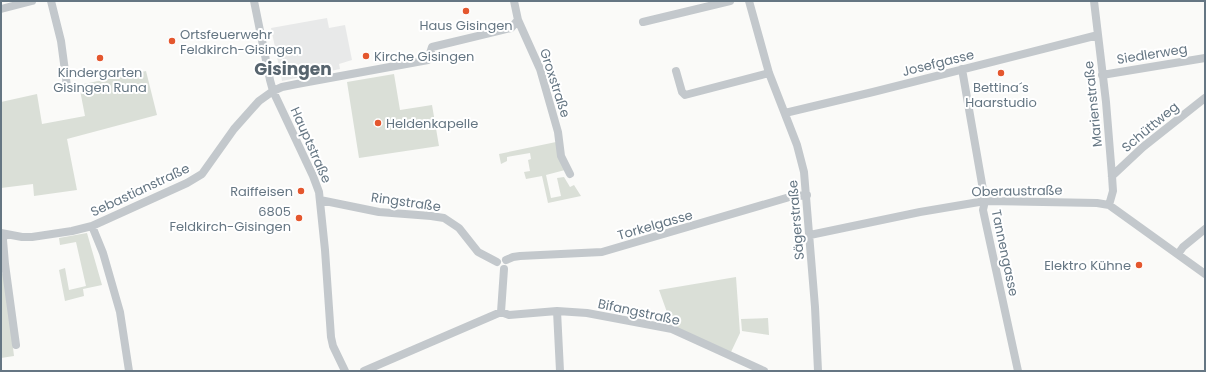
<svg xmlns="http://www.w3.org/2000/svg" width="1206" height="372" font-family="Poppins,sans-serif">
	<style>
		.built { fill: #e8e9e9 }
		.green { fill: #dadfd7 }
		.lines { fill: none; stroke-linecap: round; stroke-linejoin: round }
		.street { stroke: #c3c8cc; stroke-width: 8 }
		.poi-dot { fill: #e4572e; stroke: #fff; stroke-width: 1.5 }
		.labels { text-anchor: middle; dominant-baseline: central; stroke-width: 4; stroke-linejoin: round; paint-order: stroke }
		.poi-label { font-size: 13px; fill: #657683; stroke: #fff }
		.street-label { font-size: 13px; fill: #657683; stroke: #fff }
		.district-label { font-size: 17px; font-weight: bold; fill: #57646e; stroke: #fff }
	</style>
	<rect width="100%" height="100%" fill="#fafaf8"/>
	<!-- built -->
	<path class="built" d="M327,18l2,10 16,-3 7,35 -13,4 1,5 -58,12 -11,-53z"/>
	<!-- green -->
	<path class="green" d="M146,71l11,44 -90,24 10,51 -43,6 -1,-12 -32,4v-86l36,-8 5,30 43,-8 -6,-31z
		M394,74l6,36 32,-5 7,41 -80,12 -12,-76z
		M556,142l9,28 -19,5 5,23 10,-2 -4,-18 7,-1 6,10 4,-2 7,11 -33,7 -6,-27 -16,3 -2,-7 6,-1 -2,-11 3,-1 -1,-6 -23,4v4l-6,3 -2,-10z
		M87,233l15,52 -19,4 1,7 -19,5 -6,-31 6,-2 4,22 17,-4 -10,-44 -16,3 -1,-7z
		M4,273l10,83 -13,2v-84z
		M736,277l4,56 -9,19 -59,-26 -13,-36z
		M768,318l1,17 -27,-4 -1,-12z"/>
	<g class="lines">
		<!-- street -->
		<path class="street" d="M51,1l10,40 6,45
			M254,1l16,79 3,11 40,85 6,16 6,58 6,87 2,9 12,25
			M514,1l4,19 22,49 18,63 3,24 9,18
			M749,1l20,72 28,72 7,27 11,135 3,64
			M1094,1l12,101 6,74 1,15 -4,14
			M1,9l31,-8
			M643,22l87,-21
			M962,69l23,132 -2,9 35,161
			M676,71l6,21 3,3 84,-22
			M1102,75l103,-17
			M785,113l88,-21 225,-57
			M1112,176l31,-29 62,-49
			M320,200l59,12 52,4 13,2 15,10 19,24 19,10
			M92,226l11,27 17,59 9,59
			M1,233l21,4h10l40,-6 20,-5 95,-43 15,-9 32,-45 25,-28 14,-10 9,-4 15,-3 131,-24 4,-13 79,-19 7,-8
			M4,234l-1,6 2,24 11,81
			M810,235l110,-23 65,-11 112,2 12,2 96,69
			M1178,254l5,-7 22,-18
			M506,260l7,-3 7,-1 82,-4 191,-56 14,-1
			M557,311l3,60
			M501,312l8,3 48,-4 30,2 85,16 92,42
			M501,312l3,-43
			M364,371l137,-59"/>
	</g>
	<!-- markers -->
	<g class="poi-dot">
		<circle cx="466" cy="11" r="4"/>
		<circle cx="172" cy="41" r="4"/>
		<circle cx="366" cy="56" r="4"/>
		<circle cx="100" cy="58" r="4"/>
		<circle cx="1001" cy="73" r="4"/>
		<circle cx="378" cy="123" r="4"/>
		<circle cx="301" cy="191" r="4"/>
		<circle cx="299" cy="218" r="4"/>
		<circle cx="1139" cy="265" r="4"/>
	</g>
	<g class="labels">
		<!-- poi labels -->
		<g class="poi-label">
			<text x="466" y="25">Haus Gisingen</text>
			<text x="180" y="34" text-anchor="start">Ortsfeuerwehr<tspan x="180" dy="15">Feldkirch-Gisingen</tspan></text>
			<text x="374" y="56" text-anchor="start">Kirche Gisingen</text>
			<text x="100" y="72">Kindergarten<tspan x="100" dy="15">Gisingen Runa</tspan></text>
			<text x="1001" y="87">Bettina´s<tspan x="1001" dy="15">Haarstudio</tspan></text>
			<text x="386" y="123" text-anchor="start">Heldenkapelle</text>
			<text x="293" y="191" text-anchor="end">Raiffeisen</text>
			<text x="291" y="211" text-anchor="end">6805<tspan x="291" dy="15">Feldkirch-Gisingen</tspan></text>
			<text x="1131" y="265" text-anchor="end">Elektro Kühne</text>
		</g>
		<!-- street labels -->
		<g class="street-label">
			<text transform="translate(1152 54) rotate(-9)">Siedlerweg</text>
			<text transform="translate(938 63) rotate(-14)">Josefgasse</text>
			<text transform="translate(555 83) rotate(72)">Groxstraße</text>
			<text transform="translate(1093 104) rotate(-96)">Marienstraße</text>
			<text transform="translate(1150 127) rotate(-40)">Schüttweg</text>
			<text transform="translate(311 145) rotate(66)">Hauptstraße</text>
			<text transform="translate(140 190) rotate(-25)">Sebastianstraße</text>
			<text transform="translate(1017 191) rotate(-1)">Oberaustraße</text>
			<text transform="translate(406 202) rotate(8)">Ringstraße</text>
			<text transform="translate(796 220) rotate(-95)">Sägerstraße</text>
			<text transform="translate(655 225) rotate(-16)">Torkelgasse</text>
			<text transform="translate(1005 253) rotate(78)">Tannengasse</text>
			<text transform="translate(639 312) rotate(12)">Bifangstraße</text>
		</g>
		<!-- district labels -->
		<g class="district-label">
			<text x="293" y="69">Gisingen</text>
		</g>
	</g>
	<!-- border -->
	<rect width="1206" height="372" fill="none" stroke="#657683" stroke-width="4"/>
</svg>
